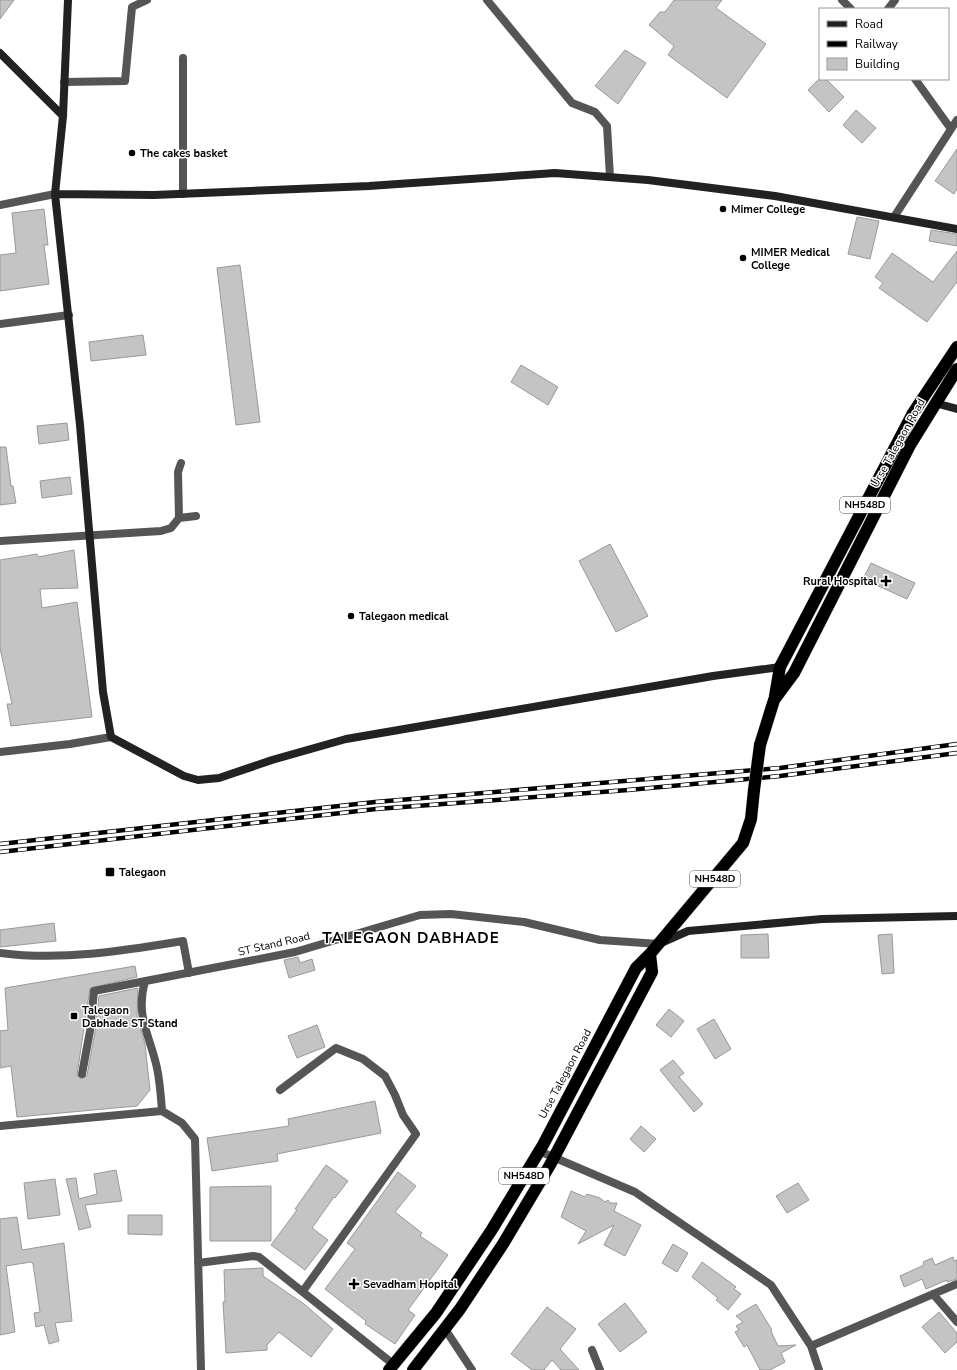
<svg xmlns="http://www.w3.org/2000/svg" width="957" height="1370" font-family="'Nunito Sans',sans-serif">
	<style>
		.building { fill: #c4c4c4; stroke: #999 }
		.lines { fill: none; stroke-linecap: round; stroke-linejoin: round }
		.highway-casing { stroke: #dbdbdb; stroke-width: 13 }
		.street { stroke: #555; stroke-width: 8 }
		.secondary { stroke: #222; stroke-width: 8 }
		.highway { stroke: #000; stroke-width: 12 }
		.rail-casing { stroke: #000; stroke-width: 4.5 }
		.rail { stroke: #fff; stroke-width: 3; stroke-dasharray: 9; stroke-linecap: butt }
		.highway-bridge-casing { stroke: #dbdbdb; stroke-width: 13; stroke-linecap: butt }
		.highway-bridge { stroke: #000; stroke-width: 12 }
		.poi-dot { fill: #000; stroke: #fff; stroke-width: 1.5 }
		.labels { text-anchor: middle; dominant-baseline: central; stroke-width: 3; stroke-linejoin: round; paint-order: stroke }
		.shield { fill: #fff; stroke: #4c4c4c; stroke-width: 1 }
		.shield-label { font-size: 10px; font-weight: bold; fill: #000 }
		.poi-label { font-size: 11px; font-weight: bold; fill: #000; stroke: #fff; text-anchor: start }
		.street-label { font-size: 11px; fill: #000; stroke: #fff }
		.district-label { font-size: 15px; font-weight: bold; letter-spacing: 1px; fill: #000; stroke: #fff }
	</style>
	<rect width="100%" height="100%" fill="#fff"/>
	<!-- building -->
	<path class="building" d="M0,0h14l-14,19z
		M674,0h48l-6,8 50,36 -39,54 -59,-43 6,-9 -25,-21 11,-13h5z
		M625,50l21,13 -28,41 -23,-18z
		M819,79h7l18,18 -15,15 -21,-22z
		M856,110l20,18 -14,15 -19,-18z
		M957,149v40l-3,5 -19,-13z
		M44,209l4,36h-4l5,39 -49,7v-36l16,-2 -4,-40z
		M857,217l22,4 -9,38 -22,-5z
		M931,230l26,4v12l-28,-5z
		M957,251v31l-30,40 -48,-34 4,-5 -8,-6 17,-24 41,29z
		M240,265l20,157 -24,3 -19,-157z
		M143,335l3,20 -55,6 -2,-19z
		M521,365l37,22 -10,18 -37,-23z
		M67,423l2,17 -30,4 -2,-18z
		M0,447h6l5,39h2l3,17 -16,2z
		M70,477l2,17 -30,4 -2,-17z
		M610,544l38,72 -32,16 -37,-71z
		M74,550l4,38 -38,1 2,19 35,-6 15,115 -81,9 -4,-22h5l-12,-56v-88l37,-6 1,3z
		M871,563l44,20 -8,16 -44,-20z
		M54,923l2,18 -56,6v-17z
		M768,934l1,24h-28v-23z
		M892,934l2,39 -12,1 -4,-39z
		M298,957l2,6 12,-4 3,11 -26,8 -5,-18z
		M135,966l2,11 -47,11 -13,87 4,4 6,-4 8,-43 4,-36 39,-8 -1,28 8,28 5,46 -13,16 -120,11 -6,-51 -11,2v-37l8,-1 -3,-42z
		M669,1009l15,12 -13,16 -15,-12z
		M714,1019l17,30 -16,10 -18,-30z
		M317,1025l8,22 -28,11 -9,-22z
		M673,1060l11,13 -5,4 24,27 -9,8 -34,-42z
		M375,1101l6,32 -104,21 1,7 -66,10 -5,-33 82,-12 -1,-7z
		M641,1126l15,13 -12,13 -14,-13z
		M326,1165l22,16 -13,17 -1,-1 -22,31 16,12 -23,30 -34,-25 26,-35 -2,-1z
		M116,1170l6,31 -37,4 6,22 -12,3 -13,-51 10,-1 3,21 18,-5 -3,-20z
		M398,1172l18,14 -21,26 27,21 -2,3 28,19 -40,55 7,5 -20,29 -30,-20 1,-3 -41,-32 30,-40 -8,-6z
		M55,1179l5,36 -32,4 -4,-36z
		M798,1183l11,17 -22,13 -11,-17z
		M271,1186v55h-61v-54z
		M571,1191l14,6 2,-3 13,4 5,4 3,-2 2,3h7l-3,8 27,14 -16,31 -21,-11 10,-20 -36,19 8,-13 -25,-14z
		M128,1215h34v20l-34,-1z
		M17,1217l5,33 42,-7 8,78 -17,2 4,18 -10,3 -5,-19 -8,2 -2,-14 6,-1 -7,-48 -2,-2 -25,4 9,66 -15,3v-116z
		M673,1244l15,9 -11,19 -15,-9z
		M953,1257l1,4 3,-1v19l-10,3v-2l-21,9 -4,-10 -18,8 -4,-11 24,-11 -1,-3 9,-4 3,7z
		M702,1262l29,21 5,4 -2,2 7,5 -13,16 -12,-10 2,-2 -26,-21z
		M263,1268v8l41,28 29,25 -22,28 -32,-25 -12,13v5l-41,3 -3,-51h2l-1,-32z
		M625,1303l22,29 -27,20 -22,-28z
		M756,1304l16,26 -1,1 7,15 18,-1 -15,8 4,9 -15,8h-10l-13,-25 -3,2 -9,-15 4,-2 -3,-4 7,-4 -7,-6z
		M547,1307l29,22 -16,20 19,21h-18l-9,-10 -8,10h-12l-21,-16z
		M939,1312l18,21v9l-12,11 -23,-26z"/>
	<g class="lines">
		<defs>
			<path id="highway" d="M775,696l5,-29 133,-254 44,-66
				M760,745l14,-45 20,-27 116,-228 47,-76
				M389,1370l47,-57 55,-82 52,-86 93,-177 14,-14 93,-111 8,-24 3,-29
				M413,1370l47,-61 43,-65 47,-79 102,-193 -2,-18"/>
		</defs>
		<!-- highway casing -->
		<use href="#highway" class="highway-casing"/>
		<!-- street -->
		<path class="street" d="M487,0l85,103 23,9 12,14 3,51
			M842,0l9,9
			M888,9l7,-9
			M915,79l36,50
			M64,82l61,-1 7,-74 15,-7
			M183,194v-136
			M0,205l55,-11
			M894,217l63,-97
			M0,324l69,-9
			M179,518l17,-2
			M0,541l161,-10 10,-3 8,-10 -1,-46 3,-9
			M0,752l70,-8 41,-7
			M0,953c62,8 122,-2 183,-12l6,32
			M145,981c-10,36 5,54 12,87 3,14 4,29 5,43l20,12 13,16 6,231
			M82,1074l8,-43 4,-40 201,-39 125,-37 31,-1 73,8 76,18 59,4
			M280,1090l56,-42 27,11 22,17 10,19 8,20 13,19 -113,157
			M0,1126l162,-15
			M539,1151l96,41 136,93 40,61 8,24
			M198,1263l55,-7 6,1 134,107
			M933,1294l24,28
			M445,1329l27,41
			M811,1346l146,-62
			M592,1350l8,20"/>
		<!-- secondary -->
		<path class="secondary" d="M68,0l-5,116 -8,78 25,231 23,267 8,45 73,39 14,4 21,-2 53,-18 74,-21 367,-63 67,-9
			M0,53l63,63
			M55,194l99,1 215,-9 186,-13 93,7 127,16 182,33
			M935,403l22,6
			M661,943l27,-12 134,-12 135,-3"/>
		<!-- highway -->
		<use href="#highway" class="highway"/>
		<defs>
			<path id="rail" d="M0,844l375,-42 405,-34 177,-24
				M0,852l376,-43 252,-19 152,-14 177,-23"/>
		</defs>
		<!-- rail casing -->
		<use href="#rail" class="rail-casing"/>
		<!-- rail -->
		<use href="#rail" class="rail"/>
		<defs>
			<path id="highway-bridge" d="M754,790l6,-45"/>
		</defs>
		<!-- highway-bridge casing -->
		<use href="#highway-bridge" class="highway-bridge-casing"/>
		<!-- highway-bridge -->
		<use href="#highway-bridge" class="highway-bridge"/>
	</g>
	<!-- markers -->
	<g class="poi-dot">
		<circle cx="132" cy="153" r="4"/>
		<circle cx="723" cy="209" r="4"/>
		<circle cx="743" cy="258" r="4"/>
		<path d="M884 575h4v4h4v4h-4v4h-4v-4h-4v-4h4z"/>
		<circle cx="351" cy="616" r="4"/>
		<rect x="105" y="867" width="10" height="10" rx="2"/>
		<rect x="70" y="1012" width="8" height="8" rx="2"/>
		<path d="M352 1278h4v4h4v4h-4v4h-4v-4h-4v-4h4z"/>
	</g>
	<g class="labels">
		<!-- shield labels -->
		<g class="shield">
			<rect x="840" y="497" width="50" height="16" rx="3"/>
			<rect x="690" y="871" width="50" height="16" rx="3"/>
			<rect x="499" y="1168" width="50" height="16" rx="3"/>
		</g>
		<g class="shield-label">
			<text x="865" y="505">NH548D</text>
			<text x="715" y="879">NH548D</text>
			<text x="524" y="1176">NH548D</text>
		</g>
		<!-- poi labels -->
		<g class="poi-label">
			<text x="140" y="153">The cakes basket</text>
			<text x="731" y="209">Mimer College</text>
			<text x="751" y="252">MIMER Medical<tspan x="751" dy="13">College</tspan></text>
			<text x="877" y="581" text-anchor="end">Rural Hospital</text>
			<text x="359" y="616">Talegaon medical</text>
			<text x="119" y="872">Talegaon</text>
			<text x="82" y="1010">Talegaon<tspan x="82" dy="13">Dabhade ST Stand</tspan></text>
			<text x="363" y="1284">Sevadham Hopital</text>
		</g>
		<!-- street labels -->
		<g class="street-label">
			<text transform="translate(898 443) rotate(-61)">Urse Talegaon Road</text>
			<text transform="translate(274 944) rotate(-13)">ST Stand Road</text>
			<text transform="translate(565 1074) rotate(-62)">Urse Talegaon Road</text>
		</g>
		<!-- district labels -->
		<g class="district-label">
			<text x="411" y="938">TALEGAON DABHADE</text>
		</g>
	</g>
	<!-- legend -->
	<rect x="819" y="8" width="130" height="72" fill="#ffffff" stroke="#999999"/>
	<rect x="827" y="21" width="20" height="6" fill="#222222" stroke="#999999"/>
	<text x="855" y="28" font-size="12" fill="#000000">Road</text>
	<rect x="827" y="41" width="20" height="6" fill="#000000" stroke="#999999"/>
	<text x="855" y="48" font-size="12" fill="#000000">Railway</text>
	<rect x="827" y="58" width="20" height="12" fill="#c4c4c4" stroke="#999999"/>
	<text x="855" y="68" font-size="12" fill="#000000">Building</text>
</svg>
